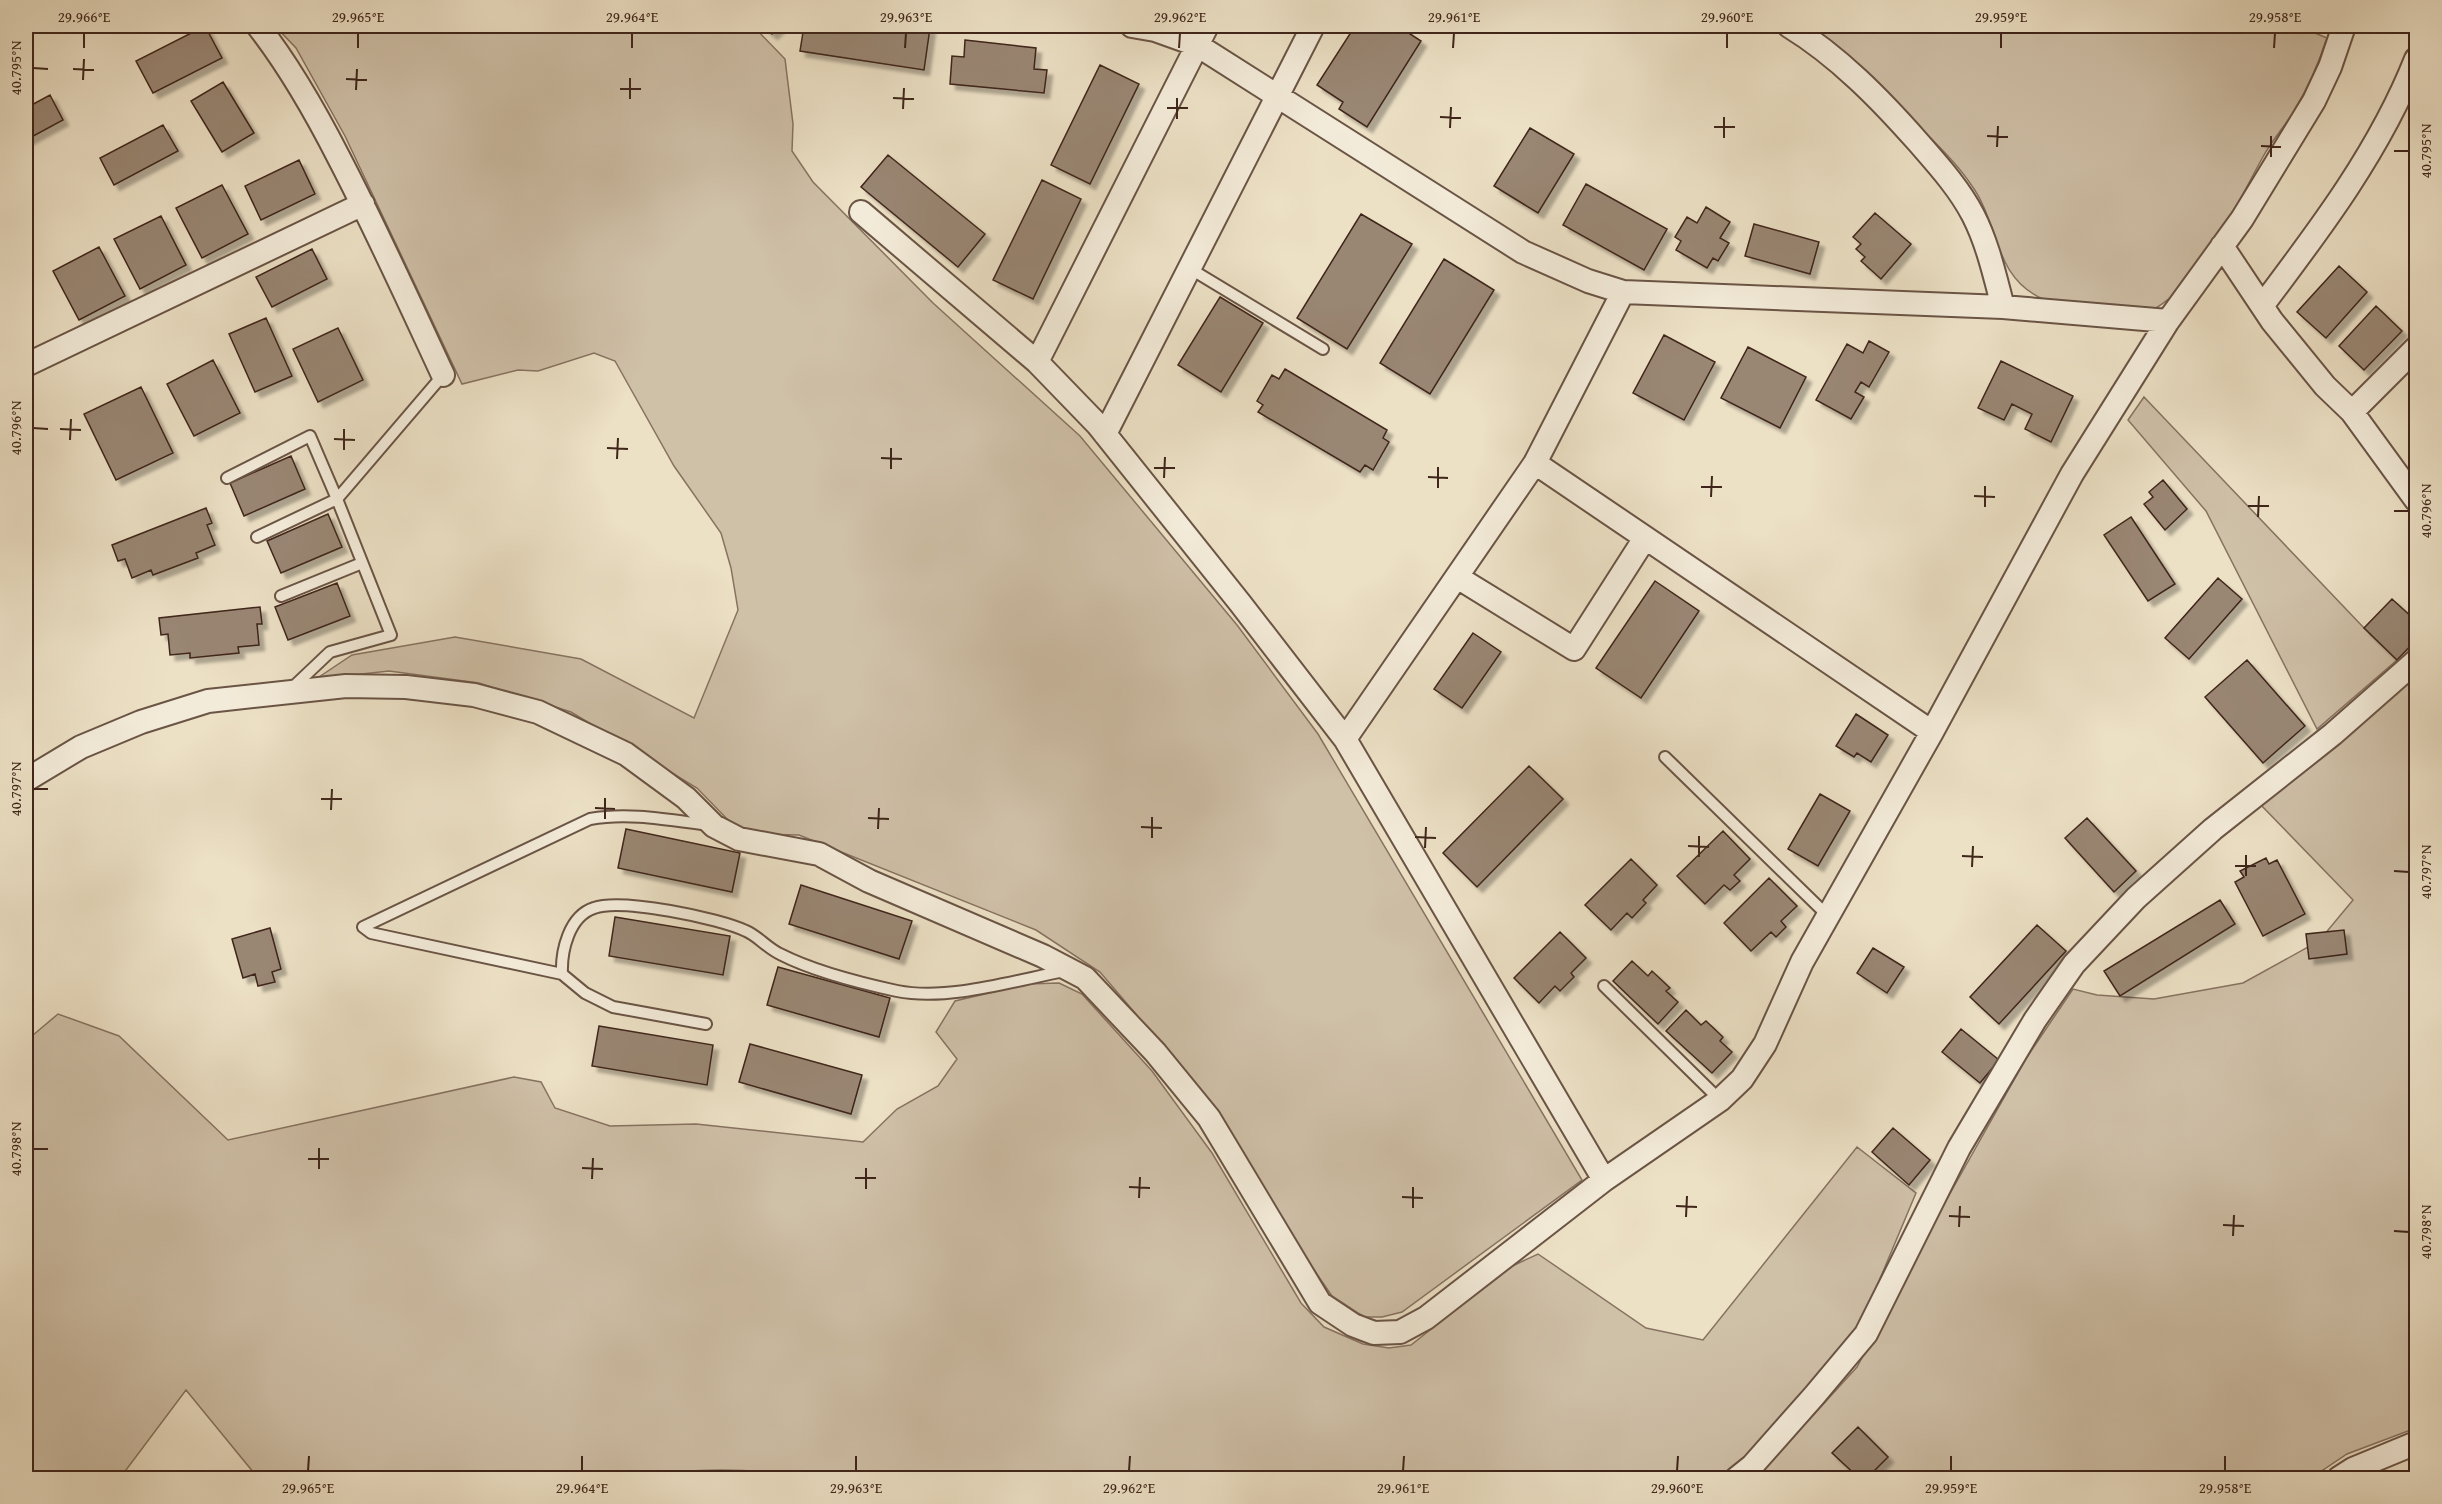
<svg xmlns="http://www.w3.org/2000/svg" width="2442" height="1504" font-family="'Gentium Book Plus',serif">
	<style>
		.green { fill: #cfc0a8; stroke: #877261; stroke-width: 1.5 }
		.building { fill: #998673; stroke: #3f251a; stroke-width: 1.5; filter: url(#shadow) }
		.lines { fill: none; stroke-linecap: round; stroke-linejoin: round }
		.lane-casing { stroke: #6a5445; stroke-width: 14 }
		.street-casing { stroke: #6a5445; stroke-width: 26 }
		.lane { stroke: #f3ebd9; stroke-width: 10 }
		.street { stroke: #f3ebd9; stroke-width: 22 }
		.ticks { fill: none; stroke: #3f251a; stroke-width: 2 }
		.neatline { fill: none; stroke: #3f251a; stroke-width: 2 }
		.ticks-label { font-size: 15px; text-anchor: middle; fill: #3f251a }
	</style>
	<defs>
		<filter id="shadow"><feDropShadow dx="5.5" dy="5.5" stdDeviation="1.5" flood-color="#0004"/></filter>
	</defs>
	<rect width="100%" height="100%" fill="#ece0c5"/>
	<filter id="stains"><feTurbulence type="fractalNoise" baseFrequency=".00333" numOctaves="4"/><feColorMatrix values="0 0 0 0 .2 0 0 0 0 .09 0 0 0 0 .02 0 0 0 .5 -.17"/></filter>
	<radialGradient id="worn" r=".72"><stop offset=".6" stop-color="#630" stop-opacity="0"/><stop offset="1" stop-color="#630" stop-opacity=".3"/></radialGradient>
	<!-- green -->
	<path class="green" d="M275,26h478l32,33 8,65 -1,27 21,31 120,121 147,133 157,189 81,109 264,446 -180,132 -20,5h-18l-32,-21 -38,-55 -88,-145 -106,-124 -64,-42 -237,-95 -48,-1 -23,-14 -31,-32 -126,-76 -92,-29 -90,-12 -73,8 36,-24 103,-18 126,22 113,59 44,-108 -7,-42 -10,-35 -47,-67 -59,-105 -21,-8 -56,18 -20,-1 -56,14 -117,-248 -49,-88z
		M1810,26h488l29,12c-8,24 -18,48 -32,71 -9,16 -22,30 -31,46 -29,51 -56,120 -108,153 -32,-1 -85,4 -113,-9 -50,-22 -44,-76 -71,-113 -15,-23 -36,-42 -55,-62 -33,-35 -66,-72 -107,-98z
		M2144,397l220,231 33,32 -80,69 -111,-218 -78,-91z
		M2416,666v762l-69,26 -36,24h-562l37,-33 71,-78 82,-154 88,-156 46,-68 24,6 57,4 89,-16 76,-42 34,-41 -94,-97z
		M1059,983l23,11 70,77 60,82 89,150 23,24 39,17 26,4 22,-3 97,-77 30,-14 108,74 57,12 154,-193 59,46 -55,131 -121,142 -16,12h-924c-60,-14 -123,-7 -184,0h-358l-72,-88 -66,88h-94v-437l32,-27 61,22 109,104 286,-63 27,5 14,26 55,18 86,-2 167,18 34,-33 41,-23 19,-27 -21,-27 19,-31 72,-17z"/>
	<!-- building -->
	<path class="building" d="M205,26l17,32 -69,35 -17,-32z
		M763,26h17l-8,8z
		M804,26h109l17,2 -6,42 -124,-19z
		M1355,26h26l7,4 2,-4h8l23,15 -54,86 -28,-18 4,-7 -26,-17z
		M965,40l71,8 -2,21 13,1 -3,23 -94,-9 2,-28 12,1z
		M1100,65l39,19 -49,100 -39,-19z
		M223,82l31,51 -32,19 -31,-51z
		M50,95l13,25 -37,20v-32z
		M163,125l15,26 -64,34 -14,-27z
		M1530,128l44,26 -36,59 -44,-27z
		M888,155l97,79 -27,33 -97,-80z
		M299,160l16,34 -54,26 -16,-34z
		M1042,180l39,19 -48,100 -40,-19z
		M1586,184l81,45 -23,41 -81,-45z
		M222,185l26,49 -46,24 -26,-50z
		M1706,207l24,15 -10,16 9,5 -11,18 -5,-3 -6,10 -31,-18 5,-9 -6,-4 12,-20 10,6z
		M1875,213l36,31 -30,35 -20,-18 4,-4 -9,-8 5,-5 -8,-7z
		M1361,214l51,30 -65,105 -50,-31z
		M161,216l25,49 -46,24 -26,-50z
		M1754,224l65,18 -9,32 -65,-18z
		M99,247l26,49 -46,24 -26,-49z
		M312,249l15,30 -55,28 -16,-30z
		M1444,259l50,31 -64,104 -50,-31z
		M2339,266l28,26 -41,46 -29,-26z
		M1220,297l43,26 -42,69 -43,-27z
		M2376,306l26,25 -38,39 -25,-24z
		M266,318l26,58 -37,16 -26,-58z
		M338,328l25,52 -45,22 -25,-53z
		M1664,335l51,27 -31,58 -51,-27z
		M1869,341l20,11 -20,35 -8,-5 -6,10 9,5 -13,22 -35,-19 31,-56 16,9z
		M1748,347l58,30 -26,51 -59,-30z
		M213,360l27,53 -46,23 -27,-52z
		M2001,361l72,35 -22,46 -26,-13 7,-15 -20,-10 -8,16 -26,-12z
		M1285,369l102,61 -4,8 6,4 -16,28 -8,-5 -5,7 -102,-60 5,-7 -6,-4 15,-26 7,4z
		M141,387l32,66 -57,27 -32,-66z
		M291,456l14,33 -61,27 -14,-33z
		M2163,480l24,29 -22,21 -21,-26 9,-7 -4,-5z
		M206,508l6,15 -5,2 8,20 -19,8 2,5 -45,17 -2,-5 -19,8 -7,-19 -7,2 -6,-16z
		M328,514l14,33 -61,26 -14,-32z
		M2131,517l44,67 -27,17 -44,-66z
		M2218,578l24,21 -53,60 -24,-21z
		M1655,581l44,30 -58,87 -45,-30z
		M337,583l13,33 -62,24 -13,-33z
		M2392,599l22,20 2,-2v23l-19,20 -33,-32z
		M260,607l2,17h-5l2,21 -21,2 1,6 -49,5v-5l-20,2 -2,-21 -7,1 -2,-17z
		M1473,633l28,19 -39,56 -28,-19z
		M2247,660l58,66 -42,37 -58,-66z
		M1856,714l32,21 -17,27 -14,-9 -3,4 -18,-11z
		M1529,766l34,33 -86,88 -34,-34z
		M1820,794l30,17 -32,55 -30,-17z
		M2087,818l49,53 -22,21 -49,-54z
		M626,829l114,24 -8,39 -114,-24z
		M1723,831l27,28 -16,16 6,6 -10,9 -6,-5 -19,19 -28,-28z
		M2266,858l3,6 8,-4 28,54 -42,22 -28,-54 9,-5 -4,-6z
		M1631,859l26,26 -14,15 3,3 -14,15 -5,-5 -16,17 -26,-25z
		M1769,878l28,28 -16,15 5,6 -10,10 -5,-5 -20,19 -27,-28z
		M801,885l111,36 -13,38 -110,-35z
		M2220,900l15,24 -115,72 -16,-25z
		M615,917l115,19 -7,39 -114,-19z
		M2037,925l29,26 -67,73 -29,-27z
		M270,928l11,41 -9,3 3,10 -17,4 -3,-12 -12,4 -11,-39z
		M2344,930l3,24 -38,5 -3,-25z
		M1560,932l26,26 -15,15 3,4 -14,14 -5,-5 -16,17 -25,-25z
		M1873,948l31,19 -17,26 -30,-20z
		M1632,961l16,15 4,-5 18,17 -4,3 12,11 -20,22 -45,-43z
		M778,967l112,31 -11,39 -112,-32z
		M1686,1010l15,15 5,-4 17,16 -3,4 12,11 -20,21 -46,-42z
		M599,1026l114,19 -6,40 -115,-19z
		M1961,1029l38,31 -19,23 -38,-31z
		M750,1044l112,31 -11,39 -112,-32z
		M1893,1128l37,32 -21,25 -37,-33z
		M1858,1427l30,30 -21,21h-8l-27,-25z"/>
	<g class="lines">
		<defs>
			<path id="lane" d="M1189,268l134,81
				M227,478l83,-42 27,63 -80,38
				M281,596l81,-33
				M291,689l39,-37 61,-17 -54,-136 106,-124
				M1665,757l162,158
				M562,974c-1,-23 7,-58 32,-66 27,-10 125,10 152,23 12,5 21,17 34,23 33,17 80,29 117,37 51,10 116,-10 167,-20
				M1604,986l116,114
				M706,1024l-93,-17 -28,-14 -23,-19 -191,-41 -8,-6 227,-108c39,-7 79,1 118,6"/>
			<path id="street" d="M258,26c32,41 57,85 81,132 37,71 70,144 104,217
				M1132,26l23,4 42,15 326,207 65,29 35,11 380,15 165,14
				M1789,26c49,30 91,73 129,116 20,23 41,46 55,73 15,29 22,62 30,92
				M861,212l176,150 60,62 143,179 105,136 259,441
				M2222,246l50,75 53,65 27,26 64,88
				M2262,306c59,-78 118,-156 154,-247
				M1037,362l170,-336
				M26,365l337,-161
				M2352,412l64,-64
				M1105,434l208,-408
				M1535,463l397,269
				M1457,577l117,72 71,-111
				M1345,739l190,-276 88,-171
				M26,780l55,-33 60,-25 67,-21 138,-15 60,1 68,8 64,17 88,42 60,44 28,28 25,13 80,15 50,27 174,75 42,22 70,74 54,66 111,185 33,22 21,8 26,-1 26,-14 178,-138 116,-80 22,-21 23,-35 37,-82 130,-230 140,-258 96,-153 74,-102 72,-118 16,-34 14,-41
				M1737,1478l15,-12 62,-70 52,-62 93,-186 76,-128 39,-56 62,-66 77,-69 120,-95 83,-73
				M2339,1478l14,-9 63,-26"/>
		</defs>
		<!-- lane casing -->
		<use href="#lane" class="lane-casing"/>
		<!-- street casing -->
		<use href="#street" class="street-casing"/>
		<!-- lane -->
		<use href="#lane" class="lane"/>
		<!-- street -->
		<use href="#street" class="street"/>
	</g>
	<!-- ticks -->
	<path class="ticks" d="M84,48v-15M358,48v-15M632,48v-15M905,48l1,-15M1179,48l1,-15M1453,48l1,-15M1727,48v-15M2001,48v-15M2274,48l1,-15M33,68l15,1M73,69l21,1M346,79l21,1M83,80l1,-21M620,89h21M356,90l1,-21M893,98l21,1M630,99v-21M1167,108h21M903,109l1,-21M1440,117l21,1M1177,119v-21M1714,127h21M1450,128l1,-21M1987,136l21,1M1724,138v-21M2261,146l20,1M1997,147l1,-21M2394,151h15M2271,157v-21M33,428l15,1M60,429l21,1M334,439l21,1M70,440l1,-21M607,448l21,1M344,450v-21M881,458l21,1M617,459l1,-21M1154,468h21M891,469v-21M1428,477l20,1M1164,478l1,-21M1701,487h21M1438,488v-21M1974,496l21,1M1711,497l1,-21M2248,506h21M1985,507v-21M2394,511h15M2258,517l1,-21M33,789h15M321,799h21M595,808l20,1M331,810l1,-21M868,818l21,1M605,819v-21M1141,827l21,1M878,829l1,-21M1415,837l21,1M1152,838v-21M1688,846l21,1M1425,848l1,-21M1962,856l21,1M1699,857v-21M2235,866h21M1972,867l1,-21M2394,871l15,1M2246,876v-21M33,1149h15M308,1159h21M582,1168l21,1M319,1169v-21M855,1178h21M592,1179l1,-21M1129,1187l21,1M866,1189v-21M1402,1197l21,1M1139,1198l1,-21M1676,1206l21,1M1413,1208v-21M1949,1216l21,1M1686,1217l1,-21M2223,1225l21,1M1959,1227l1,-21M2394,1231l15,1M2233,1236l1,-21M308,1471l1,-15M582,1471v-15M856,1471v-15M1129,1471l1,-15M1403,1471l1,-15M1677,1471l1,-15M1951,1471v-15M2225,1471v-15"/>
	<!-- margin -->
	<rect width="2442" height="1504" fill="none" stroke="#ece0c5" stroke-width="66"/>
	<rect x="33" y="33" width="2376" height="1438" class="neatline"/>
	<g class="ticks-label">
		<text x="84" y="22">29.966°E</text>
		<text x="358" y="22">29.965°E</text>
		<text x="632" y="22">29.964°E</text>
		<text x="906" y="22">29.963°E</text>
		<text x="1180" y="22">29.962°E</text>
		<text x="1454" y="22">29.961°E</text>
		<text x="1727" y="22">29.960°E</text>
		<text x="2001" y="22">29.959°E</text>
		<text x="2275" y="22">29.958°E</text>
		<text transform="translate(16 68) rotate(-90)" y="5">40.795°N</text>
		<text transform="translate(2426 151) rotate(-90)" y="5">40.795°N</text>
		<text transform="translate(16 428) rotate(-90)" y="5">40.796°N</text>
		<text transform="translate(2426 511) rotate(-90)" y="5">40.796°N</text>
		<text transform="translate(16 789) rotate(-90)" y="5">40.797°N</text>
		<text transform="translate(2426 872) rotate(-90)" y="5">40.797°N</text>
		<text transform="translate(16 1149) rotate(-90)" y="5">40.798°N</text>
		<text transform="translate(2426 1232) rotate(-90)" y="5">40.798°N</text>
		<text x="308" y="1493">29.965°E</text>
		<text x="582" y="1493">29.964°E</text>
		<text x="856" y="1493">29.963°E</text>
		<text x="1129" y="1493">29.962°E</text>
		<text x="1403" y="1493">29.961°E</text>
		<text x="1677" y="1493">29.960°E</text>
		<text x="1951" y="1493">29.959°E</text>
		<text x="2225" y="1493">29.958°E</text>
	</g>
	<rect width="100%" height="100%" filter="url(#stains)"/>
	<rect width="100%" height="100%" fill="url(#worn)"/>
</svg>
